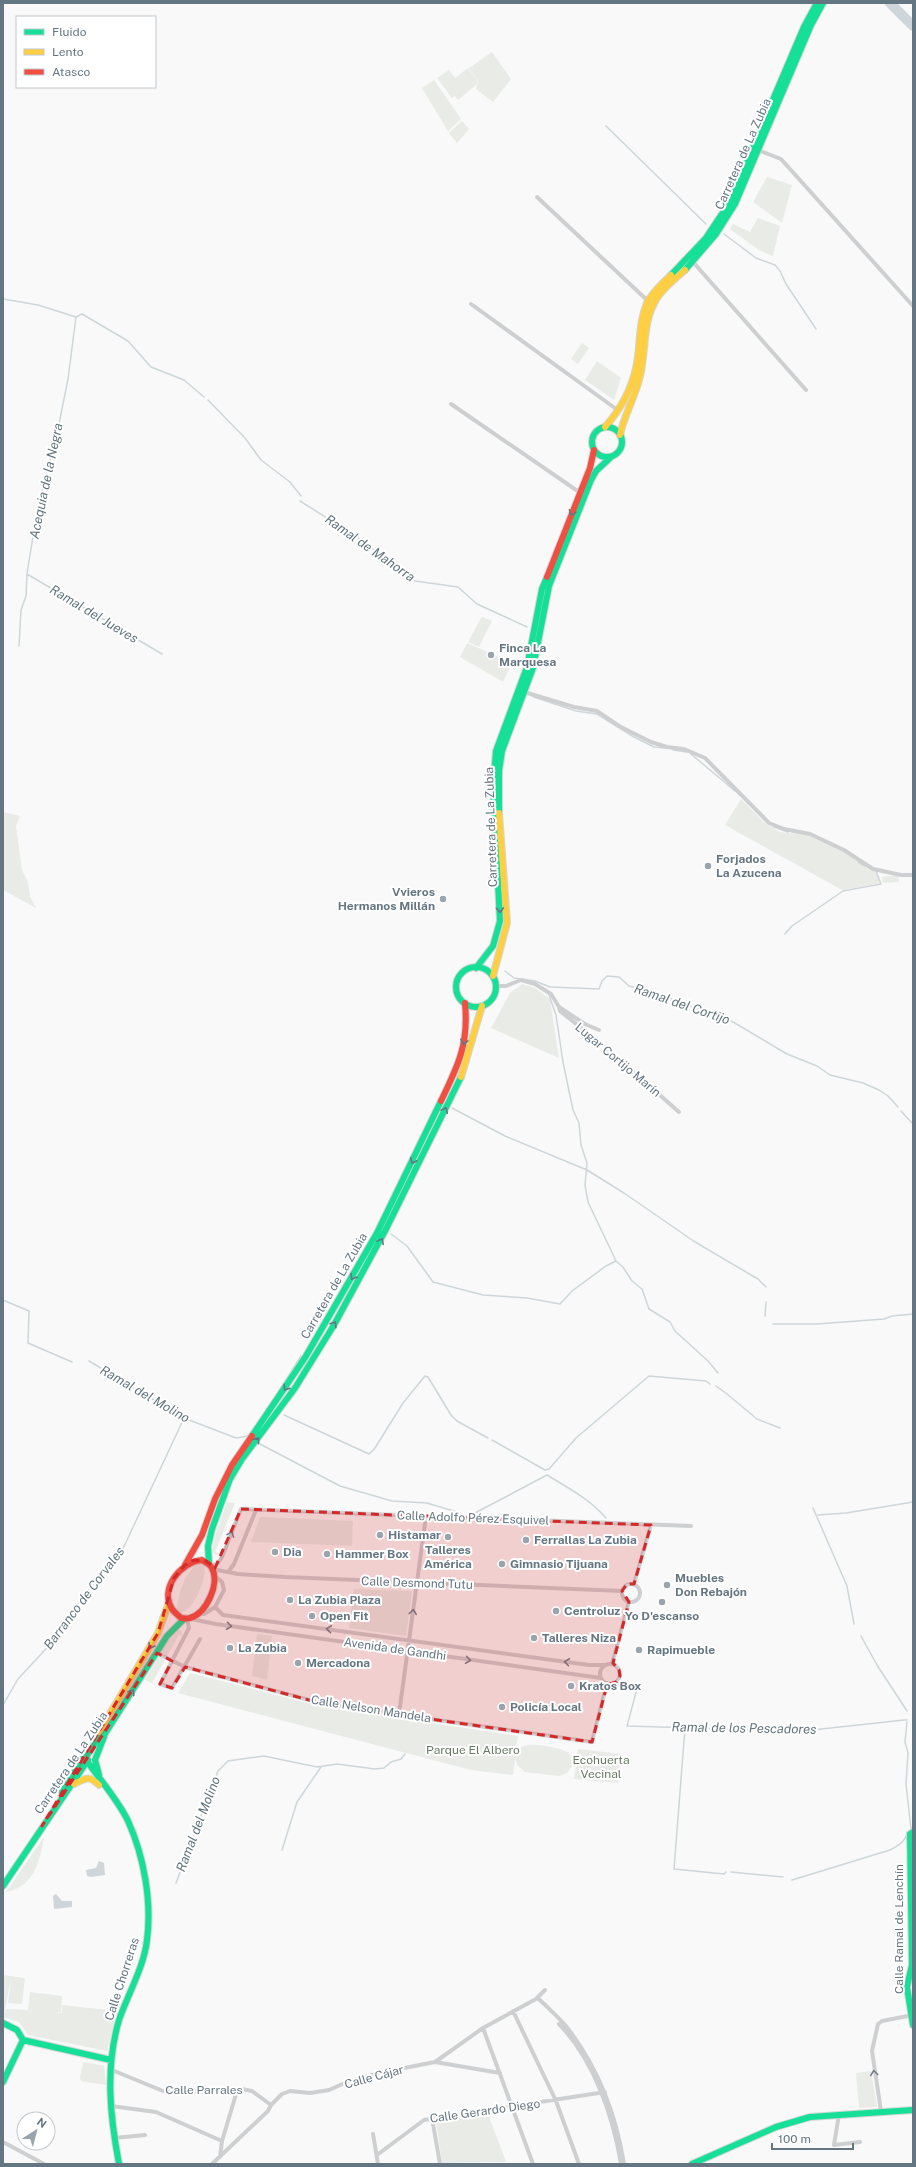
<svg xmlns="http://www.w3.org/2000/svg" width="916" height="2167" font-family="'Public Sans',sans-serif">
	<style>
		.green { fill: #e8ebe6 }
		.water { fill: #ced6d9 }
		.lines { fill: none; stroke-linecap: round; stroke-linejoin: round }
		.stream { stroke: #ced6d9; stroke-width: 1.5 }
		.river { stroke: #ced6d9; stroke-width: 10 }
		.fast-casing { stroke: #d5d6d7; stroke-width: 8 }
		.slow-casing { stroke: #d5d6d7; stroke-width: 8 }
		.jam-casing { stroke: #d5d6d7; stroke-width: 8 }
		.street { stroke: #cecfd0; stroke-width: 4 }
		.fast { stroke: #16e098; stroke-width: 6 }
		.slow { stroke: #ffcf43; stroke-width: 6 }
		.jam { stroke: #f24e42; stroke-width: 6 }
		.oneway { stroke: #657683 }
		.oneway2 { stroke: #707f8b }
		.marked { fill: #d62828; fill-opacity: 0.2; stroke: #d62828; stroke-width: 3; stroke-dasharray: 8 5; stroke-linejoin: round }
		.poi-dot { fill: #99a4ac; stroke: #fff; stroke-width: 1.5 }
		.labels { text-anchor: middle; dominant-baseline: central; stroke-width: 4; stroke-linejoin: round; paint-order: stroke }
		.street-label { font-size: 12px; fill: #657683; stroke: #fff }
		.poi-label { font-size: 12px; font-weight: bold; fill: #657683; stroke: #fff; text-anchor: start }
		.park-label { font-size: 12px; fill: #687a64; stroke: #fff }
		.water-label { font-size: 13px; font-style: italic; fill: #60757c; stroke: #fff }
	</style>
	<rect width="100%" height="100%" fill="#f9f9f9"/>
	<!-- green -->
	<path class="green" d="M492,52l19,27 -18,23 -17,-13 2,-8 -9,-13z
		M468,68l9,12v4l-19,16 -3,-4 -3,2 -15,-20 12,-8 6,8z
		M434,80l27,39 -13,12 -26,-43z
		M462,121l7,8 -12,14 -8,-10z
		M767,177l25,8 -10,38 -29,-21z
		M758,218l22,8 -7,30 -14,-6 -29,-21 3,-5 17,8z
		M582,343l7,5 -11,16 -7,-5z
		M597,361l24,17 -7,22 -29,-20z
		M483,617l9,4 -13,26 -11,-5 13,-24z
		M467,643l45,20 -9,19 -43,-25z
		M741,799l24,24 15,9 27,3 37,16 24,18 9,3 4,11 -39,7 -117,-65z
		M3,812l17,4 -4,10 6,44 6,12 2,14 6,12 -33,-18z
		M898,875l1,7 -16,1 -1,-6z
		M522,984l13,4 15,11 9,59 -68,-30 19,-35z
		M227,1502l8,1 -20,49 5,2 -4,1 -4,-3 2,-13z
		M260,1517l93,4 -1,25 -101,-4z
		M199,1564l5,2c4,11 -11,47 -25,47l-2,-4c1,-14 8,-39 22,-45z
		M354,1589l58,2 -6,45 -57,-8z
		M176,1630h5l2,6 -4,-1 -27,48 -7,-3 25,-42z
		M257,1634l15,2 -5,44 -15,-4z
		M190,1673l133,34 195,29 -3,18c2,-3 5,-7 9,-8 8,-4 40,2 46,8l2,12 -5,7 -8,3 -34,-4 -7,-6 -3,-7 -2,16 -42,-5 -293,-77z
		M578,1749l43,5 -3,29 -44,-4z
		M44,1837c-4,24 -10,50 -38,55z
		M3,1975l22,3 -3,26 -14,-1 3,-25 -7,37 2,-6 22,1 2,-18 32,4 -1,16h-7l8,1v-8l55,6 -10,40 -79,-16 -9,-13 -16,-5z
		M83,2062l21,4 2,19 -25,-4 -1,-3z
		M871,2071l6,36 -18,1 -3,-35z
		M488,2114l18,48 -64,1 -6,-42z"/>
	<!-- water -->
	<path class="water" d="M99,1861l5,2 1,12 -14,2 -4,-1 -1,-6 10,-2z
		M56,1894l6,7h10v6l-18,2 -1,-13z"/>
	<g class="lines">
		<!-- stream -->
		<path class="stream" d="M606,126l100,98
			M724,234l32,24 19,7 5,6 6,13 30,45
			M3,299l35,6 38,12 6,-3 46,27 23,26 33,13 20,17
			M208,400l37,38 16,22 29,22 11,14
			M300,501l57,36 58,44 43,6 19,17 50,23
			M27,574l135,80
			M19,646l2,-36 5,-14 1,-22 10,-63 21,-82 10,-50 8,-62
			M534,697l42,14 21,3 37,23 20,10 12,1
			M673,750l14,2
			M691,754l44,37
			M774,827l14,5
			M858,862l7,4
			M785,934l7,-8 51,-35 38,-7 -5,-13
			M505,971l9,7 21,3 15,6 49,2 3,-8 5,-5 12,1 10,9 22,5 47,18 25,7 64,38 30,12 13,9 33,8 16,7 9,6 10,11
			M549,995l7,20 7,47 10,48 6,13 2,22 6,18 -2,22 3,17 28,59 7,6 9,14 10,8 7,20 21,13 5,9 33,30 10,12
			M452,1108l53,28 82,34 37,23 71,49 63,37 8,8
			M901,1111l12,13
			M391,1234l16,12 26,36 50,13 44,3 33,6 12,-13 34,-25 10,-5
			M3,1300l26,11 -1,32 44,19
			M765,1316l1,-14
			M773,1324h44l67,-5 8,-3 21,-2
			M89,1361l95,57 52,20 12,-2
			M716,1386l11,8 30,25 23,9
			M284,1415l85,39 6,-6 28,-45 22,-27 3,1 23,38 6,6 31,17
			M248,1436l21,-29 32,-51
			M492,1440l53,30 4,-1 27,-31 73,-62 57,5 4,3
			M260,1444l80,42 52,15 35,2 33,10
			M813,1508l34,78 7,38
			M475,1513l72,-38c21,13 43,24 59,43
			M818,1515l28,-2 67,-11
			M861,1636l16,29 30,46
			M638,1685l-11,41 176,5 101,-11
			M3,1705l15,-26 38,-41 27,-42 38,-43 63,-135
			M905,1720h2
			M907,1722l-2,20 3,11 -2,31 5,45 2,-1
			M685,1728l-11,141 50,5 2,-2
			M282,1850l15,-48 24,-35
			M731,1872l52,5
			M792,1880l98,-30c7,-4 16,-8 17,-18
			M176,1883l42,-112 10,-10 36,-5 53,11 20,-3 38,5 9,-1 7,-6 10,-3 4,-5"/>
		<!-- river -->
		<path class="river" d="M890,3l23,23"/>
		<defs>
			<path id="fast" d="M685,270l31,-36 19,-30 76,-179 12,-22
				M671,275l35,-37 22,-33 76,-178 13,-24
				M592 442a15 15 0 1 1 30 0a15 15 0 1 1-30 0Z
				M499,813v-42l3,-20 31,-83 16,-82 42,-106 5,-9 14,-13
				M456 987a20 20 0 1 1 40 0a20 20 0 1 1-40 0Z
				M476,968l17,-22 7,-25 -7,-134 3,-36 31,-84 15,-78 5,-12
				M252,1436l54,-80 71,-123 64,-132
				M209,1563l-1,-17 4,-17 18,-50 12,-20 53,-71 39,-63 52,-96 75,-152
				M101,1729l-1,7 -14,21 1,4c13,19 31,39 41,60 16,35 24,81 19,119 -3,27 -19,54 -28,80 -14,48 -9,96 0,144
				M101,1740l66,-104 17,-17
				M99,1775l-4,-15 9,-23
				M62,1792l25,-40
				M913,1832l-3,2 2,131 -5,22 6,38
				M3,1886l85,-126
				M3,2023l14,7 6,10 88,20
				M3,2082l20,-42
				M692,2164l84,-37 34,-10 103,-7"/>
			<path id="slow" d="M605,427c15,-17 26,-36 31,-59 5,-22 2,-44 11,-65 5,-11 16,-20 24,-28
				M620,435c4,-19 14,-36 19,-55 8,-28 2,-57 18,-82 7,-11 19,-20 28,-28
				M493,976l14,-53 -8,-110
				M461,1077l21,-71
				M99,1732l59,-99 11,-31
				M74,1784c12,-6 15,-9 25,1"/>
			<path id="jam" d="M547,577l43,-109 4,-18
				M441,1101c17,-35 28,-57 24,-98
				M202,1560c3,2 8,4 10,8 8,15 -5,45 -22,50 -2,1 -7,0 -9,0 -3,-3 -7,-6 -9,-9 -13,-21 9,-47 30,-49z
				M185,1565l17,-30 13,-36 17,-34 20,-29"/>
		</defs>
		<!-- fast casing -->
		<use href="#fast" class="fast-casing"/>
		<!-- slow casing -->
		<use href="#slow" class="slow-casing"/>
		<!-- jam casing -->
		<use href="#jam" class="jam-casing"/>
		<!-- street -->
		<path class="street" d="M758,150l23,9 132,147
			M537,197l111,104
			M693,262l113,128
			M471,304l148,107
			M451,404l128,88
			M524,692l50,15 23,4 22,15 32,16 16,5 17,2 21,9 64,65 15,6 26,5 34,16 29,19 28,6h12
			M496,986h10l15,-6 14,4 16,10 8,13 26,17 14,6
			M559,1007l1,4 44,35 75,66
			M211,1566l7,-3 4,-6 19,-48 450,17
			M212,1569l26,5 47,3 337,14
			M228,1572l6,-8 22,-54
			M622 1593a9 9 0 1 1 18 0a9 9 0 1 1-18 0Z
			M634,1584l17,-59
			M215,1607l8,8 366,50h17
			M199,1613l5,1 11,-7 9,-17 -2,-8 -8,-7
			M187,1619l2,9 -29,56 12,4 28,-49
			M191,1619l25,5 385,54
			M157,1653l28,14 139,37 268,38 15,-59
			M600 1674a10 10 0 1 1 20 0a10 10 0 1 1-20 0Z
			M612,1664l17,-62
			M399,1714l27,-198
			M538,1998c9,9 19,18 28,28 32,41 50,88 58,138
			M513,2011l43,90 23,63
			M559,2024c35,36 54,92 62,140
			M483,2028l50,136
			M435,2062l65,11
			M112,2070l51,21 54,1 25,-3 10,2 19,14
			M111,2106l45,6 66,29
			M881,2111l-9,-60 6,-27 4,-3 31,-6
			M839,2114l-5,31 26,-3
			M432,2118l8,46
			M373,2134l5,30
			M114,2138l31,-3
			M3,2142l41,22
			M377,2155l47,-35 181,-28
			M220,2157l2,-16 15,-50
			M212,2164l56,-53 3,-6 11,-11 8,-3 20,2 19,-3 18,-8 32,-9 56,-11 48,-34 53,-29 9,-9"/>
		<!-- fast -->
		<use href="#fast" class="fast"/>
		<!-- slow -->
		<use href="#slow" class="slow"/>
		<!-- jam -->
		<use href="#jam" class="jam"/>
	</g>
	<!-- one-way arrows -->
	<defs><path id="oneway-chevron" d="M-2-3.5L2.5 0L-2 3.5" fill="none" stroke-width="1.6" stroke-linecap="round" stroke-linejoin="round"/></defs>
	<g class="oneway">
		<use href="#oneway-chevron" transform="translate(572 513) rotate(111)"/>
		<use href="#oneway-chevron" transform="translate(500 910) rotate(87)"/>
		<use href="#oneway-chevron" transform="translate(464 1042) rotate(102)"/>
		<use href="#oneway-chevron" transform="translate(445 1110) rotate(-64)"/>
		<use href="#oneway-chevron" transform="translate(413 1161) rotate(116)"/>
		<use href="#oneway-chevron" transform="translate(381 1241) rotate(-62)"/>
		<use href="#oneway-chevron" transform="translate(353 1277) rotate(121)"/>
		<use href="#oneway-chevron" transform="translate(334 1324) rotate(-57)"/>
		<use href="#oneway-chevron" transform="translate(286 1388) rotate(123)"/>
		<use href="#oneway-chevron" transform="translate(257 1440) rotate(-52)"/>
		<use href="#oneway-chevron" transform="translate(151 1646) rotate(120)"/>
		<use href="#oneway-chevron" transform="translate(132 1692) rotate(-56)"/>
	</g>
	<g class="oneway2">
		<use href="#oneway-chevron" transform="translate(231 1534) rotate(-69)"/>
		<use href="#oneway-chevron" transform="translate(413 1612) rotate(-83)"/>
		<use href="#oneway-chevron" transform="translate(229 1626) rotate(8)"/>
		<use href="#oneway-chevron" transform="translate(329 1629) rotate(-172)"/>
		<use href="#oneway-chevron" transform="translate(468 1660) rotate(8)"/>
		<use href="#oneway-chevron" transform="translate(567 1662) rotate(-172)"/>
		<use href="#oneway-chevron" transform="translate(874 2073) rotate(-98)"/>
	</g>
	<!-- marked area -->
	<path class="marked" d="M241,1509l410,16 -17,59h-7l-5,7 7,11 -16,61 6,7 1,6 -4,6 -9,3 -15,57 -268,-38 -139,-37 -13,21 -12,-4 12,-23 -15,-8 -115,173 116,-193 16,-55 11,-13 9,-5 12,1 9,7z"/>
	<!-- markers -->
	<g class="poi-dot">
		<circle cx="491" cy="655" r="4"/>
		<circle cx="708" cy="866" r="4"/>
		<circle cx="443" cy="899" r="4"/>
		<circle cx="380" cy="1535" r="4"/>
		<circle cx="448" cy="1537" r="4"/>
		<circle cx="526" cy="1540" r="4"/>
		<circle cx="275" cy="1552" r="4"/>
		<circle cx="327" cy="1554" r="4"/>
		<circle cx="502" cy="1564" r="4"/>
		<circle cx="667" cy="1585" r="4"/>
		<circle cx="290" cy="1600" r="4"/>
		<circle cx="662" cy="1602" r="4"/>
		<circle cx="556" cy="1611" r="4"/>
		<circle cx="312" cy="1616" r="4"/>
		<circle cx="534" cy="1638" r="4"/>
		<circle cx="230" cy="1648" r="4"/>
		<circle cx="639" cy="1650" r="4"/>
		<circle cx="298" cy="1663" r="4"/>
		<circle cx="571" cy="1686" r="4"/>
		<circle cx="502" cy="1707" r="4"/>
	</g>
	<g class="labels">
		<!-- street labels -->
		<g class="street-label">
			<text transform="translate(743 154) rotate(-66)">Carretera de La Zubia</text>
			<text transform="translate(491 827) rotate(-92)">Carretera de La Zubia</text>
			<text transform="translate(618 1060) rotate(40)">Lugar Cortijo Marín</text>
			<text transform="translate(334 1286) rotate(-60)">Carretera de La Zubia</text>
			<text transform="translate(473 1518) rotate(2)">Calle Adolfo Pérez Esquivel</text>
			<text transform="translate(417 1583) rotate(2)">Calle Desmond Tutu</text>
			<text transform="translate(395 1649) rotate(8)">Avenida de Gandhi</text>
			<text transform="translate(371 1709) rotate(9)">Calle Nelson Mandela</text>
			<text transform="translate(71 1763) rotate(-56)">Carretera de La Zubia</text>
			<text transform="translate(899 1929) rotate(-90)">Calle Ramal de Lenchín</text>
			<text transform="translate(122 1979) rotate(-72)">Calle Chorreras</text>
			<text transform="translate(374 2077) rotate(-15)">Calle Cájar</text>
			<text x="204" y="2090">Calle Parrales</text>
			<text transform="translate(485 2111) rotate(-8)">Calle Gerardo Diego</text>
		</g>
		<!-- poi labels -->
		<g class="poi-label">
			<text x="499" y="648">Finca La<tspan x="499" dy="14">Marquesa</tspan></text>
			<text x="716" y="859">Forjados<tspan x="716" dy="14">La Azucena</tspan></text>
			<text x="435" y="892" text-anchor="end">Vvieros<tspan x="435" dy="14">Hermanos Millán</tspan></text>
			<text x="388" y="1535">Histamar</text>
			<text x="534" y="1540">Ferrallas La Zubia</text>
			<text x="448" y="1550" text-anchor="middle">Talleres<tspan x="448" dy="14">América</tspan></text>
			<text x="283" y="1552">Dia</text>
			<text x="335" y="1554">Hammer Box</text>
			<text x="510" y="1564">Gimnasio Tijuana</text>
			<text x="675" y="1578">Muebles<tspan x="675" dy="14">Don Rebajón</tspan></text>
			<text x="298" y="1600">La Zubia Plaza</text>
			<text x="564" y="1611">Centroluz</text>
			<text x="320" y="1616">Open Fit</text>
			<text x="662" y="1616" text-anchor="middle">Yo D'escanso</text>
			<text x="542" y="1638">Talleres Niza</text>
			<text x="238" y="1648">La Zubia</text>
			<text x="647" y="1650">Rapimueble</text>
			<text x="306" y="1663">Mercadona</text>
			<text x="579" y="1686">Kratos Box</text>
			<text x="510" y="1707">Policía Local</text>
		</g>
		<!-- park labels -->
		<g class="park-label">
			<text x="473" y="1750">Parque El Albero</text>
			<text x="601" y="1760">Ecohuerta<tspan x="601" dy="14">Vecinal</tspan></text>
		</g>
		<!-- water labels -->
		<g class="water-label">
			<text transform="translate(46 481) rotate(-78)">Acequia de la Negra</text>
			<text transform="translate(370 548) rotate(35)">Ramal de Mahorra</text>
			<text transform="translate(94 614) rotate(31)">Ramal del Jueves</text>
			<text transform="translate(682 1004) rotate(19)">Ramal del Cortijo</text>
			<text transform="translate(145 1394) rotate(30)">Ramal del Molino</text>
			<text transform="translate(84 1598) rotate(-53)">Barranco de Corvales</text>
			<text transform="translate(744 1728) rotate(1)">Ramal de los Pescadores</text>
			<text transform="translate(198 1824) rotate(-69)">Ramal del Molino</text>
		</g>
	</g>
	<!-- border -->
	<rect width="916" height="2167" fill="none" stroke="#657683" stroke-width="8"/>
	<!-- legend -->
	<rect x="16" y="16" width="140" height="72" fill="#ffffff" stroke="#c1c8cd"/>
	<rect x="24" y="29" width="20" height="6" fill="#16e098" stroke="#c1c8cd"/>
	<text x="52" y="36" font-size="12" fill="#657683">Fluido</text>
	<rect x="24" y="49" width="20" height="6" fill="#ffcf43" stroke="#c1c8cd"/>
	<text x="52" y="56" font-size="12" fill="#657683">Lento</text>
	<rect x="24" y="69" width="20" height="6" fill="#f24e42" stroke="#c1c8cd"/>
	<text x="52" y="76" font-size="12" fill="#657683">Atasco</text>
	<!-- north arrow -->
	<g transform="translate(36 2131) rotate(36)"><circle r="19" fill="#ffffff" stroke="#c1c8cd"/>
	<path d="M0-3L7 15L0 10L-7 15Z" fill="#99a4ac"/>
	<text y="-6" font-size="11" font-weight="bold" text-anchor="middle" fill="#657683">N</text>
	</g>
	<!-- scale -->
	<path d="M772 2143v6h81v-6" fill="none" stroke="#657683" stroke-width="2"/>
	<text x="778" y="2143" font-size="12" fill="#657683" stroke="#ffffff" stroke-width="3" paint-order="stroke">100 m</text>
</svg>
